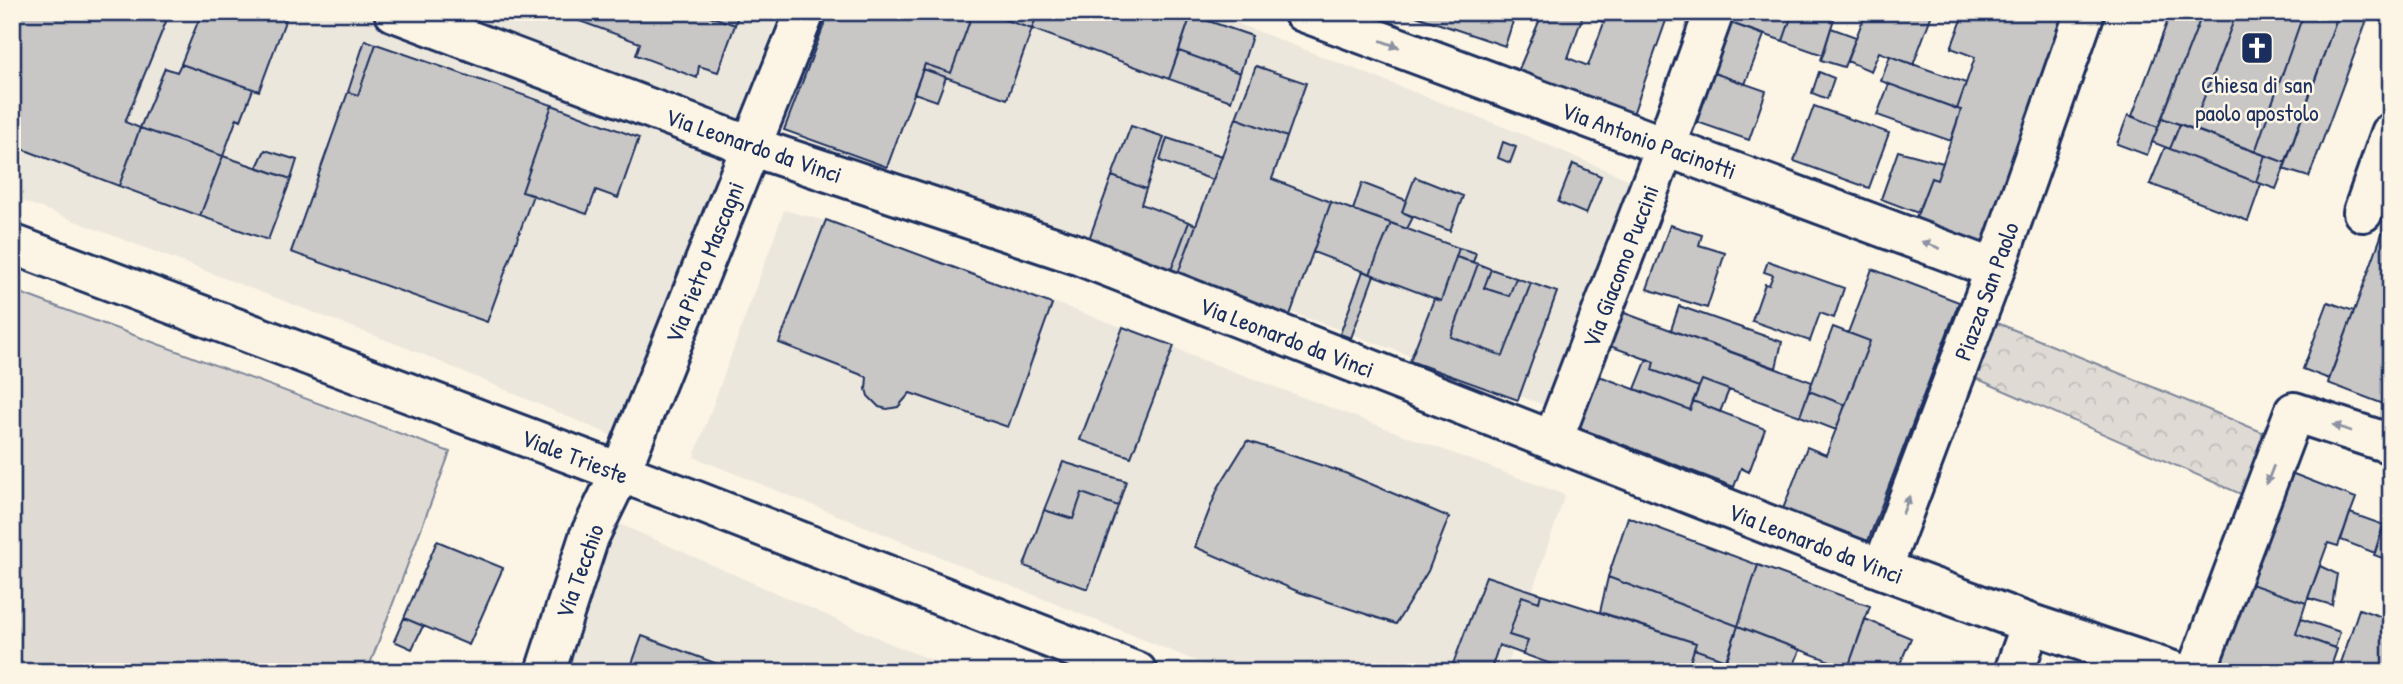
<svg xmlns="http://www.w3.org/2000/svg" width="2403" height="684" font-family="'Patrick Hand',sans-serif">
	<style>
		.built { fill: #ece7dc }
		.grass { fill: #dfdbd4; stroke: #7d8599; stroke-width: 2 }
		.forest { fill: url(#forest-crowns); stroke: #7d8599; stroke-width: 2 }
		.building { fill: #c8c7c6; stroke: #1b2f5e; stroke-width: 2 }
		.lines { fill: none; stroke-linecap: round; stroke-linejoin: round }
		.minor-casing { stroke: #1b2f5e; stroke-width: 44 }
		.major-casing { stroke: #1b2f5e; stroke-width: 44 }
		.minor { stroke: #fcf5e5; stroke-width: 38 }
		.major { stroke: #fcf5e5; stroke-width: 38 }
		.oneway { fill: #8c92a2 }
		.labels { text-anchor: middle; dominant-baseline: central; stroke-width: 5; stroke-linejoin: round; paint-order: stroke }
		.poi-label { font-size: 24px; fill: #1b2f5e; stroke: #fcf5e5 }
		.street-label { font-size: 24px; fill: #1b2f5e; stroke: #fcf5e5 }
	</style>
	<defs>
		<pattern id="forest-crowns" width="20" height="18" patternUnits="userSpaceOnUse" patternTransform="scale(1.75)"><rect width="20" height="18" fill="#dfdbd4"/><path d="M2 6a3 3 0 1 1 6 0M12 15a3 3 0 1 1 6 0" fill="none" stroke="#bfbcb8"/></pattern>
	</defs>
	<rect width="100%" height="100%" fill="#fcf5e5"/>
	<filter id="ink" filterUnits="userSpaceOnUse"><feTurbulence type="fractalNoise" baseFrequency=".0143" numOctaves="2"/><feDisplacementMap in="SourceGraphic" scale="14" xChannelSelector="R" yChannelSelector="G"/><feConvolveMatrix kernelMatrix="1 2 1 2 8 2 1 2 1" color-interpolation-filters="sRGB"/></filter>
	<g filter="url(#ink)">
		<!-- built -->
		<path class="built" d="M12,12h768l-165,425 -198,-85 -405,-155z
			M829,12h379l314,122 108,46 -86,225 -253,-93 -114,-36 1,-4 -394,-142z
			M784,210l57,15 333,121 13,8 378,141 -60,177h-282l-529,-215z
			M606,518l295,130 63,24h-402z"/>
		<!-- grass -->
		<path class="grass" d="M12,290l438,162 -83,220h-355z"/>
		<!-- forest -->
		<path class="forest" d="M1978,315l289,119 -24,61 -286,-125z"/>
		<!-- building -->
		<path class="building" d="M12,12h158l-45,110 15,6 -21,58 -107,-41z
			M202,12l86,1 -29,78 -78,-27z
			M699,12l36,13 -17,47 -19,-6 -2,12 -61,-23 4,-12 -82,-30z
			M709,12h30l-4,13 -28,-10z
			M829,12h144l-22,61 -26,-9 -38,103 -103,-37z
			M973,12h9l50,17 -25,70 -84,-30 2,-5 26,9z
			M982,12h56l-6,17z
			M1038,12h147l6,3 -22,64 -137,-50z
			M1404,12h112l-11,34z
			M1543,12h41l-16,46 20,8 20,-54h61l-38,108 -115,-44z
			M1584,12h24l-4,10 -21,-7z
			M1728,12h65l-10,29 -58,-20z
			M1793,12h43l-13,43 -40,-14z
			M1866,12l66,2 -19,51 -34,-13 -8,19 -24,-10z
			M1965,12h88l11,5 -82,231 -68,-26 17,-44 6,2 24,-70 -4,-1 18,-52 -24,-9z
			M2171,12h32l-45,115 -26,-11z
			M2203,12h34l-45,117 -30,-11z
			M2237,12h67l-49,140 -63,-23z
			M2304,12h35l-53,151 -31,-11z
			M2339,12h31l-61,165 -26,-8z
			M1191,15l61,21 -12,37 -61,-22z
			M1725,21l39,14 -19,49 -37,-13z
			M1831,28l25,9 -12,30 -23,-7z
			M365,40l11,4 -18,51 -10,-3z
			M376,44l176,61 -30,87 11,3 -46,127 -196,-70 57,-160 10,3z
			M1179,51l61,22 -9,28 -62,-22z
			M1890,56l76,27 -9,26 -76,-28z
			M181,64l72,25 -12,31 -4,-2 -14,38 -83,-28 25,-60 12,4z
			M1256,66l50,17 -19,54 -51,-19z
			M923,69l23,8 -9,24 -23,-8z
			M1819,72l15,6 -7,21 -15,-6z
			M1714,73l52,18 -17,49 -52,-18z
			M1889,84l72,26 -10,31 -74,-26z
			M552,105l87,33 -21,60 -22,-8 -9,24 -65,-22z
			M1814,106l75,27 -20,55 -75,-27z
			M2128,115l30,12 -11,28 -30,-11z
			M1236,118l51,19 -15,42 59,23 -41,113 -113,-39z
			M2162,118l18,6 -10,25 -18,-7z
			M2180,124l85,31 -9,27 -86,-33z
			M1131,126l33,11 -18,52 -34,-13z
			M140,128l83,28 -23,60 -81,-30z
			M1167,138l55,18 -9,24 -53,-19z
			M1503,142l13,5 -6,16 -12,-5z
			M2165,147l96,37 -13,37 -98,-37z
			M265,150l32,10 -6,19 -34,-12z
			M1898,151l45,12 -6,17 -6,-2 -13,35 -37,-14z
			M2265,155l21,8 -10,26 -20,-7z
			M223,156l68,23 -23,61 -68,-24z
			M1573,164l28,12 -15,38 -28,-12z
			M1112,176l34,13 -5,15 48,18 -19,51 -82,-31z
			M1415,177l48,19 -13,35 -48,-19z
			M1362,183l44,17 -4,12 11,5 -6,12 -54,-19z
			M1331,202l60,21 -21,51 -57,-22z
			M2391,209v183l-5,13 -58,-22z
			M826,220l226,84 -44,123 -98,-34 -12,14 -11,2 -8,-2 -11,-11 -2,-7 1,-12 -88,-34z
			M1189,222l7,3 -19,51 -7,-3z
			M1391,223l68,25 -18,53 -71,-27z
			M1670,225l32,10 -3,10 26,8 -18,55 -60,-19z
			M1459,248l17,5 -3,9 -17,-5z
			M1456,257l22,7 -27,73 52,19 28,-73 26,9 -39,108 -108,-39 24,-62 7,2z
			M1768,261l76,27 -10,30 -14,-5 -10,28 -58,-20 13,-37 4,1 4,-10 -9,-3z
			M1478,264l13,5 -7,19 25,8 7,-18 15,5 -28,73 -52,-19z
			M1491,269l25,9 -7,18 -25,-8z
			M1872,269l87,33 -91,239 -85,-32 24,-62 19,8 44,-114 -22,-8z
			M1363,271l11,4 -23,63 -11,-4z
			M2328,302l26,9 -25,68 -26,-10z
			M1679,306l103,36 -6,26 -105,-38z
			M1619,311l193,71 -12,34 -98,-36 -3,7 -47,-17 2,-8 -47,-17z
			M1123,327l51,19 -43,111 -51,-17z
			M1833,327l37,14 -25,64 -36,-14z
			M1647,359l7,3 -2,8 47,17 -9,23 -55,-21z
			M1594,374l96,36 3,-9 72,28 -16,43 -8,-4 -7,19 -160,-61z
			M1702,380l27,10 -9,22 -27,-11z
			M1809,391l36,14 -9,25 -36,-14z
			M1247,441l98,32 104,44 -21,54 -32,53 -97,-32 -104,-45 23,-59z
			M1063,462l63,19 -8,25 -36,-13 -9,26 -29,-9z
			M2291,473l65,25 -18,48 -10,-3 -22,60 -55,-19z
			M1082,493l36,13 -30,83 -64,-23 20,-56 29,9z
			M2350,513l34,12 -9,28 -34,-13z
			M1628,517l130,48 -20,61 -130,-49z
			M2382,529l9,4v17l-3,10 -14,-5z
			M437,541l66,27 -34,77 -65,-27z
			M1758,565l112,41 -22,62 -110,-42z
			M2320,566l17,8 -5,31 -24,-7z
			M1486,576l55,18 -2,8 -17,-6 -13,39 19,6 -5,13 -24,-9 -9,27h-40z
			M1608,577l130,49 -12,34 -32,-11 2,-6 -96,-31z
			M2251,584l55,19 -10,31 41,15 -8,23 -110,-2z
			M1541,594l155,49 -9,29h-114l-50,-18 5,-13 -19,-6 13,-39 17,6z
			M2359,609l32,11v52h-53z
			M404,618l19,8 -11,23 -18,-8z
			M1865,619l46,19 -14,33 -14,-4 -1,5h-23l-11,-4z
			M2301,619l39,13 -5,16 -39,-14z
			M1738,626l62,24 -9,22h-68z
			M642,636l97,36h-110z
			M1694,649l32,11 -3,12h-36z"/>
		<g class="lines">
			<defs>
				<path id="minor" d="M394,12l356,134 328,109 804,314 149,55 145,48
					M1303,12l692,257
					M2363,212l28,-79
					M1553,440l113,-295 48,-133
					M1882,569l113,-300 90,-257
					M545,672l44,-135 31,-64 185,-461
					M2014,672l17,-48
					M2196,672l98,-260 97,32"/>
				<path id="major" d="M12,244l682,256 443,172"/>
			</defs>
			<!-- minor casing -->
			<use href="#minor" class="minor-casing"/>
			<!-- major casing -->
			<use href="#major" class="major-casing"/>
			<!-- minor -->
			<use href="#minor" class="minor"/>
			<!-- major -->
			<use href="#major" class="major"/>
		</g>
		<!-- one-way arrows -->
		<defs><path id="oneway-solid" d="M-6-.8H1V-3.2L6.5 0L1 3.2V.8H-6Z" transform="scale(1.75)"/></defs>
		<g class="oneway">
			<use href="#oneway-solid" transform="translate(1390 44) rotate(20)"/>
			<use href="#oneway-solid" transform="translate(1931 245) rotate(-159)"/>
			<use href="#oneway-solid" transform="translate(2342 428) rotate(-161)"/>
			<use href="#oneway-solid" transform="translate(2270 475) rotate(111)"/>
			<use href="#oneway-solid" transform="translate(1906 505) rotate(-69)"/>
		</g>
	</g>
	<!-- icons -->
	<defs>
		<symbol id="church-square" viewBox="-11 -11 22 22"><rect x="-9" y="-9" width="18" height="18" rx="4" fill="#1b2f5e" stroke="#fcf5e5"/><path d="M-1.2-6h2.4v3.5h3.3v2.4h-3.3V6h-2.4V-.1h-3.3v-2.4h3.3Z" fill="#fff"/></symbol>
	</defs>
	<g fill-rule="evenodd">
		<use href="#church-square" x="2238" y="29" width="38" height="38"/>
	</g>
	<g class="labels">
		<!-- poi labels -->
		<g class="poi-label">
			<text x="2257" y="84">Chiesa di san<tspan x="2257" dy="28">paolo apostolo</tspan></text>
		</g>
		<!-- street labels -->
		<g class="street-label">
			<text transform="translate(1649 140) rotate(20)">Via Antonio Pacinotti</text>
			<text transform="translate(754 145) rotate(19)">Via Leonardo da Vinci</text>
			<text transform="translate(704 262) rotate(-68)">Via Pietro Mascagni</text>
			<text transform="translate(1620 266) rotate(-69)">Via Giacomo Puccini</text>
			<text transform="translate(1986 291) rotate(-70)">Piazza San Paolo</text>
			<text transform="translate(1287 337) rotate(21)">Via Leonardo da Vinci</text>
			<text transform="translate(575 456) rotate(21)">Viale Trieste</text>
			<text transform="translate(1816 543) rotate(21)">Via Leonardo da Vinci</text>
			<text transform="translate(579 571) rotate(-70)">Via Tecchio</text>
		</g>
	</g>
	<!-- margin -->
	<rect width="2403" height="684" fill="none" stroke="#fcf5e5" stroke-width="42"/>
	<rect x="21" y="21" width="2361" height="642" fill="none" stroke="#1b2f5e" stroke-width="2.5" filter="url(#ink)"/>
</svg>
